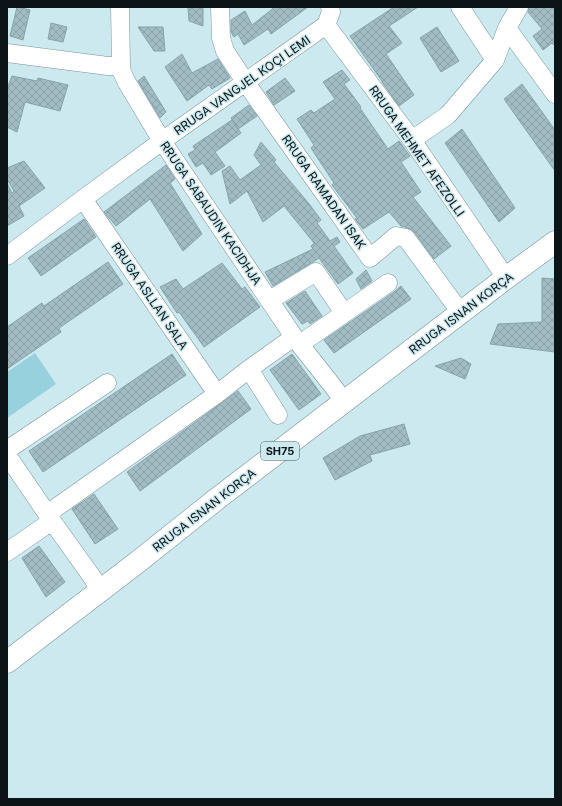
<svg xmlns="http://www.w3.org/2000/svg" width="562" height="806" font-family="Inter,sans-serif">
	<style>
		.green { fill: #97d1dd }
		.building { fill: url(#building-cross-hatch); stroke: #87a3a9 }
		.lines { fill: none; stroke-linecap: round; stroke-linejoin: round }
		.minor-casing { stroke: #789499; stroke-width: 19 }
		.major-casing { stroke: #789499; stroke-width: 23 }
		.minor { stroke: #fff; stroke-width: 18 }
		.major { stroke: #fff; stroke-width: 22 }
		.labels { text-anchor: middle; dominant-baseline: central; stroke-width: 3; stroke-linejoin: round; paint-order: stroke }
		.shield { fill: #cce9ef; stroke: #455558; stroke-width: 1 }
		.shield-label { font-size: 11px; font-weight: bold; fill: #0b1517 }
		.street-label { font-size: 12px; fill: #0b1517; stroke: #cce9ef }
	</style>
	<defs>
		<pattern id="building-cross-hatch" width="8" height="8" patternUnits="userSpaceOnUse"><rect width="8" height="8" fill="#a1bdc3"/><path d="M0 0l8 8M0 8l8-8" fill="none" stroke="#89a2a7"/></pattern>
	</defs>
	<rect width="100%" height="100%" fill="#cce9ef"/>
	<!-- green -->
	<path class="green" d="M35,353l21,31 -49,34v-46z"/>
	<!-- building -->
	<path class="building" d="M17,7l13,3 -7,30 -13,-4z
		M188,7h15v19l-14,-5z
		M275,7h33l-37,27 -3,-5 -24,16 -6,-11 -4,3 -3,-5v-12l14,-9 7,14z
		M394,7h24l-29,19 13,17 -16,11 28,41 -15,11 -17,-24v-1l-32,-45z
		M529,7h26v39l-3,-3 -9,7 -10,-14 9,-7 -14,-17z
		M51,23l16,4 -4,15 -15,-3z
		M138,27h25l2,24h-11z
		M437,27l22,34 -18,11 -21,-34z
		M182,54l10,19 26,-14 12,19 -18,11 -3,-4 -22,16 -22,-34z
		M342,70l8,10 -6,4 17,23 -1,1 28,41 11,-8 11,15 -9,6 20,30 -8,5 38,49 -17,13 -20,-27 -6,-4 -7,-2 -12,-14 -26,17 -8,-10 2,-1 -25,-33 2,-2 -23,-35 3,-3 -17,-26 14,-9 3,3 21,-14 -12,-17z
		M12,76l25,5 1,-3 30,7 -8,26 -35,-9 -8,30 -10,-5v-38z
		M144,76l22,36 -6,6 -22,-37z
		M285,78l10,13 -21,14 -8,-13z
		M522,84l33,46v41l-51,-72z
		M249,105l8,11 -19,13 -7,-11z
		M232,120l9,13 -26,19 10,14 -14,9 -8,-12 -7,4 -8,-13 7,-4 -2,-4z
		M462,129l53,79 -16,14 -54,-79z
		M261,142l15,18 -2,2 36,43 11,15 -4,3 13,18 7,-4 3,5 -6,4 19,27 -15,11 -19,-26 -6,4 -40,24 -8,-14 48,-23 -2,-3 3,-3 -30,-37 -21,16 -16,-31 -17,13 -8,-33 8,-5 10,14 21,-15 -7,-10z
		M24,161l21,27 -26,18 5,10 -17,10v-43l5,10 2,-2 -7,-12v-11z
		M166,165l9,14 -5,4 32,51 -19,17 -33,-52 -34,27 -12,-14z
		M84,219l12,18 -55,39 -13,-18z
		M108,262l15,22 -64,44 2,4 -54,37v-42l35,-24 2,3z
		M222,263l20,26 3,-2 15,20 -56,40 -25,-35 -2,1 -17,-26 16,-8 7,10z
		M366,270l6,11 -11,8 -5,-10z
		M542,278l13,1v73l-65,-8 8,-20 44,-2z
		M401,286l10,13 -77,54 -10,-13 70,-48z
		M305,291l17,25 -12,8 -2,-3 -6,3 -16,-21z
		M172,354l14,21 -143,97 -14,-21z
		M292,354l29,40 -22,16 -29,-40z
		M461,358l10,6 -6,15 -30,-13z
		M238,391l13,18 -111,82 -13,-19z
		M404,424l6,20 -40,11 2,6 -37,19 -12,-22 37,-22z
		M94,494l24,35 -23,15 -23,-35z
		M39,546l26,36 -19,15 -24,-39z"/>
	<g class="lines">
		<defs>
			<path id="minor" d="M120,7l1,59 1,6 4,9 36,60 132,196 41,52 9,13
				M220,7l1,31 4,13 21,32 124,175 26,-22 10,2 55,75
				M460,7l35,53
				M326,25l86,115 94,138
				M507,28l48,66
				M7,53l101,13h13
				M412,140l36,-25 47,-55 12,-32 12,-21
				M83,199l134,195
				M7,256l76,-57 79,-58 164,-116 5,-13 -1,-5
				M270,300l46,-28 28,41
				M300,344l88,-61
				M249,369l29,46
				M7,450l100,-67
				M7,455l45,66 40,56 8,13
				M47,514l170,-120 32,-25 45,-32
				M7,552l45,-31"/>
			<path id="major" d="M7,662l132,-101 79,-63 288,-220 49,-36"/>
		</defs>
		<!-- minor casing -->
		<use href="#minor" class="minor-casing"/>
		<!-- major casing -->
		<use href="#major" class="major-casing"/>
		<!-- minor -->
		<use href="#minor" class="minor"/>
		<!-- major -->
		<use href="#major" class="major"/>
	</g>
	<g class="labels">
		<!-- shield labels -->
		<rect class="shield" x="261" y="442" width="38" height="18" rx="3"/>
		<g class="shield-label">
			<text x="280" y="451">SH75</text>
		</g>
		<!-- street labels -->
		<g class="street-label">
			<text transform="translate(242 85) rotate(-35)">RRUGA VANGJEL KOÇI LEMI</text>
			<text transform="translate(417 151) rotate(55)">RRUGA MEHMET AFEZOLLI</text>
			<text transform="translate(324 192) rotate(55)">RRUGA RAMADAN ISAK</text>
			<text transform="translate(211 213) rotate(56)">RRUGA SABAUDIN KACIDHJA</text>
			<text transform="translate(150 296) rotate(56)">RRUGA ASLLAN SALA</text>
			<text transform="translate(461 313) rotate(-37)">RRUGA ISNAN KORÇA</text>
			<text transform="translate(204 510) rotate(-38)">RRUGA ISNAN KORÇA</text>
		</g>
	</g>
	<!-- border -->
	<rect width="562" height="806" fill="none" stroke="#0b1517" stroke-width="16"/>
</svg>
